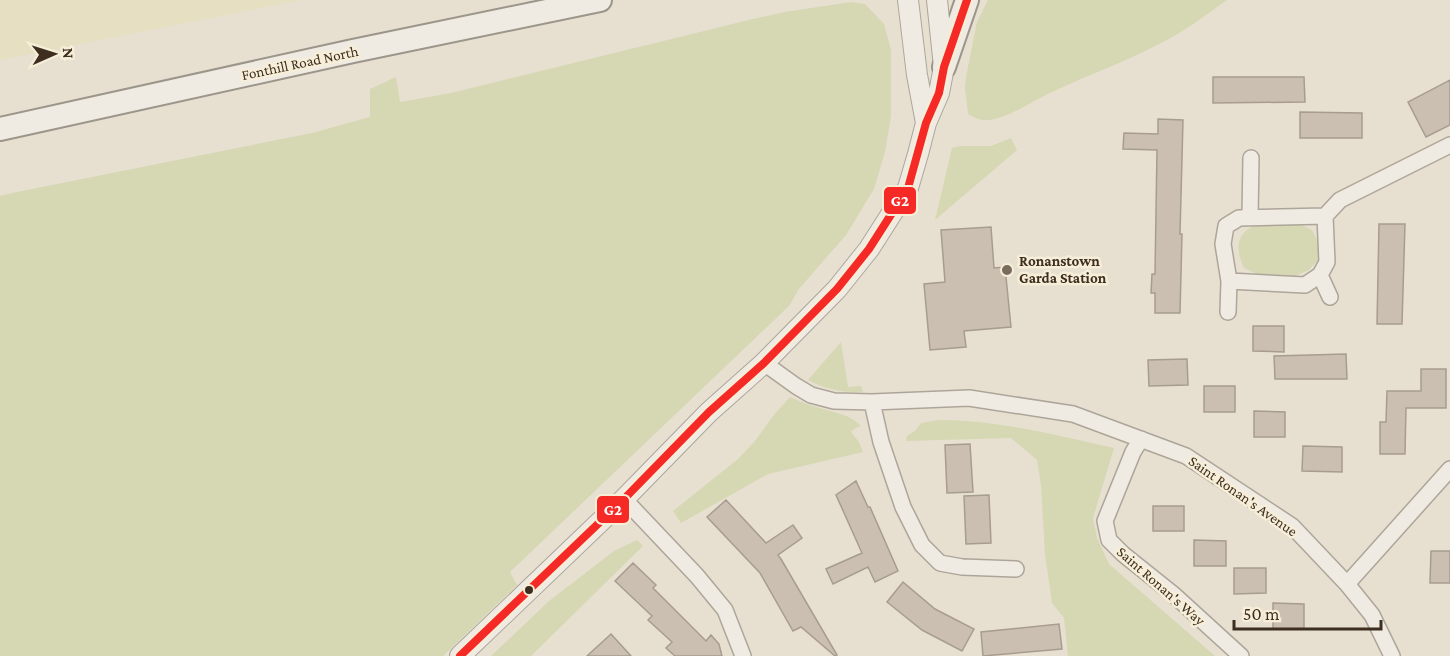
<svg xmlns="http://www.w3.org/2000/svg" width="1450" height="656" font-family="'Crimson Pro',serif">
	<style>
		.farmland { fill: #e6dfc2 }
		.green { fill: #d6d7b3 }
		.building { fill: #cbbfb2; stroke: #a89c90; stroke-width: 1.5 }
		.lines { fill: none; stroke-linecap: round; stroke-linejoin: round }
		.minor-casing { stroke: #ada599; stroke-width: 18 }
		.tertiary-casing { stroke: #ada599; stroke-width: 22 }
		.secondary-casing { stroke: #9c958a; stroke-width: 26 }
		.minor { stroke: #efebe3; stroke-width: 15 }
		.tertiary { stroke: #efebe3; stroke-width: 20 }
		.secondary { stroke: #efebe3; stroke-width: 22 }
		.bus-1-casing { stroke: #f7eed8; stroke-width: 12 }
		.bus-1 { stroke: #f52a26; stroke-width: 8 }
		.poi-dot { fill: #786c5e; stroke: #f7eed8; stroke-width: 2 }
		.bus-dot { fill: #3d2e20; stroke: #f7eed8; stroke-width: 2 }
		.labels { text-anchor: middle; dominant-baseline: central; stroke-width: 5; stroke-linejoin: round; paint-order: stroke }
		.street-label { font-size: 15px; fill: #3d2e20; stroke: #f7eed8 }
		.poi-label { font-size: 15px; font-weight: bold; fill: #3d2e20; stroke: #f7eed8; text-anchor: start }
		.line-badge { stroke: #f7eed8; stroke-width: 2 }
		.badge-label { font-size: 16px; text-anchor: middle; font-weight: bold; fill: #fff }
	</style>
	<rect width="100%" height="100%" fill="#e7e0d1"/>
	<!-- farmland -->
	<path class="farmland" d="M0,0h302l-302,60z"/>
	<!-- green -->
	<path class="green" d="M988,0h239c-17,12 -35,26 -53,36 -40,23 -85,38 -126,58 -19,9 -38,23 -59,26 -8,1 -14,-2 -21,-6l-3,-26 1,-11 11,-55z
		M851,2l14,2 19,20 7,26v66l-6,36 -11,37 -28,46 -48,55 -8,15 -280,267 7,13 -74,71h-443v-460l17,-4 295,-59 58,-16v-28l26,-12 4,25 51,-9 302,-74 32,-7z
		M1011,138l6,12 -82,70 17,-72 8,-2h31z
		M1263,223l36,1 13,6 7,14 -1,16 -9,10 -14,6 -38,-2 -13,-6c-11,-23 -6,-39 19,-45z
		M841,342l7,45 13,-1 2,6c-19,1 -39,-3 -55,-12z
		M790,397c8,3 15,7 23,9 17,6 36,7 48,20l-7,3 -3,3 8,10 4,10 -95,22 -87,49 -8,-12 65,-52 17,-18 18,-25z
		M938,420c60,0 118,15 176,28l-21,70 4,20 12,26 106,92h-147l-4,-38 -12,-15 -7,-48 -4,-70 -4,-25 -26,-22 -105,3 1,-5 8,-5 6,-8z
		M637,540l6,6 -112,110h-40l58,-55 65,-50z"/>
	<!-- building -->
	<path class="building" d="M1213,77h91l1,25 -92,1z
		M1450,80v45l-24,12 -18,-35z
		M1300,112l62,1v25h-62z
		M1158,119l25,1 -3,114h2l-2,79h-25v-20h-4l1,-19h3l2,-124 -34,-1 1,-16 34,1z
		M1379,224h26l-3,100h-25z
		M991,227l3,41 11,-1 6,60 -47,4 2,16 -36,3 -6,-66 21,-2 -4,-52z
		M1253,326h31v26l-31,-1z
		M1346,354l1,25h-72l-1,-23z
		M1187,359l1,26 -39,1 -1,-26z
		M1421,369h25v39h-40l-1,46h-25v-32h6l1,-31h34z
		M1204,386h31v26h-31z
		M1254,411l31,1v25h-31z
		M970,444l3,48 -26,1 -2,-48z
		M1303,446l39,1v25l-40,-1z
		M856,481l12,26h2l28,64 -23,11 -7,-15 -35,17 -7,-15 36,-16 -26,-58z
		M989,495l2,48 -25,1 -2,-48z
		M726,500l40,43 27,-18 9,13 -24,17 3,4 56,96 -2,1 -34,-29 -8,4 -33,-58 -53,-56z
		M1153,506h31v25h-31z
		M1194,540l32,1v25h-32z
		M1431,551h19v32h-20z
		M633,563l23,22 -3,3 53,53 5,-6 8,9 3,12h-47l-9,-8 6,-6 -24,-22 4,-4 -37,-35z
		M1234,568h32v25l-32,1z
		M903,582l32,27 39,20 -12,22 -40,-21 -35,-28z
		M1273,603l31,1v25h-31z
		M1059,624l3,25 -79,7 -2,-24z
		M611,634l20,22h-44z"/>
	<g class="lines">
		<defs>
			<path id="minor" d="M1250,217l1,-59
				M1320,275l10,22
				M1229,281l76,4 15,-10 7,-13 -2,-46
				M1228,312l1,-31 -6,-37 3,-18 13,-8 86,-2 15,-16 110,-55
				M764,363l32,23 15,9 23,6 38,1 97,-4 104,16 113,42 106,70 55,58 25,31 20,41
				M872,402l9,40 22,65 19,38 18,18 22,4 54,2
				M1141,439l-8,13 -28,69 4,19 14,14 50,40 68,62
				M624,499l73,77 28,34 18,46
				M1347,584l103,-115"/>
			<path id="tertiary" d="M908,0l9,75 9,48
				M460,656l164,-157 85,-87 55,-49 73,-74 32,-40 39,-61 10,-34 8,-31 13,-30 5,-26 -7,-67"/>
			<path id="secondary" d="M944,67l23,-67
				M0,129l353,-78 247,-51"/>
		</defs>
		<!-- minor casing -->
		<use href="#minor" class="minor-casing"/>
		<!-- tertiary casing -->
		<use href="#tertiary" class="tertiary-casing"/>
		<!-- secondary casing -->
		<use href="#secondary" class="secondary-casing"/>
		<!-- minor -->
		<use href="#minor" class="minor"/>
		<!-- tertiary -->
		<use href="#tertiary" class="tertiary"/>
		<!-- secondary -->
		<use href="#secondary" class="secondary"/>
		<defs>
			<path id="bus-1" d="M460,656l164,-157 85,-87 55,-49 73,-74 32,-40 39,-61 18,-65 13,-30 5,-26 23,-67"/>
		</defs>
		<!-- bus-1 casing -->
		<use href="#bus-1" class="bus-1-casing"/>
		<!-- bus-1 -->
		<use href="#bus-1" class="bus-1"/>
	</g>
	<!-- markers -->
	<circle class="poi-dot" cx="1007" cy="270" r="6"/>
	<circle class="bus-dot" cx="529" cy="590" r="5"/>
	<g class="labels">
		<!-- street labels -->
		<g class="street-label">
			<text transform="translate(300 63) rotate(-12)">Fonthill Road North</text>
			<text transform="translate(1243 496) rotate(35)">Saint Ronan's Avenue</text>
			<text transform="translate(1161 586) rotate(41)">Saint Ronan's Way</text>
		</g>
		<!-- poi labels -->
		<g class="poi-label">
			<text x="1019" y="261">Ronanstown<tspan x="1019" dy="17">Garda Station</tspan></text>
		</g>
	</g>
	<g class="line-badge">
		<rect x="883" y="186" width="34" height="29" rx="6" fill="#f52a26"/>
		<rect x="596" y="495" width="34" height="29" rx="6" fill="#f52a26"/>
	</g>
	<g class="badge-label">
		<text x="900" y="206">G2</text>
		<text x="613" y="515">G2</text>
	</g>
	<!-- north arrow -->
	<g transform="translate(54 54) rotate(87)" stroke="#f7eed8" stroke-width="4.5" paint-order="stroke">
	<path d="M0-4.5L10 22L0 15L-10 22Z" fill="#3d2e20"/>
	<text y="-9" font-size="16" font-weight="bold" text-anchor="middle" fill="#3d2e20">N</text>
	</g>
	<!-- scale -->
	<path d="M1234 620v9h147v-9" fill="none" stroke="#3d2e20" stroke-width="3"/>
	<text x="1243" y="620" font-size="18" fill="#3d2e20" stroke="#f7eed8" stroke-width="4.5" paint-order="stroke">50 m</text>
</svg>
